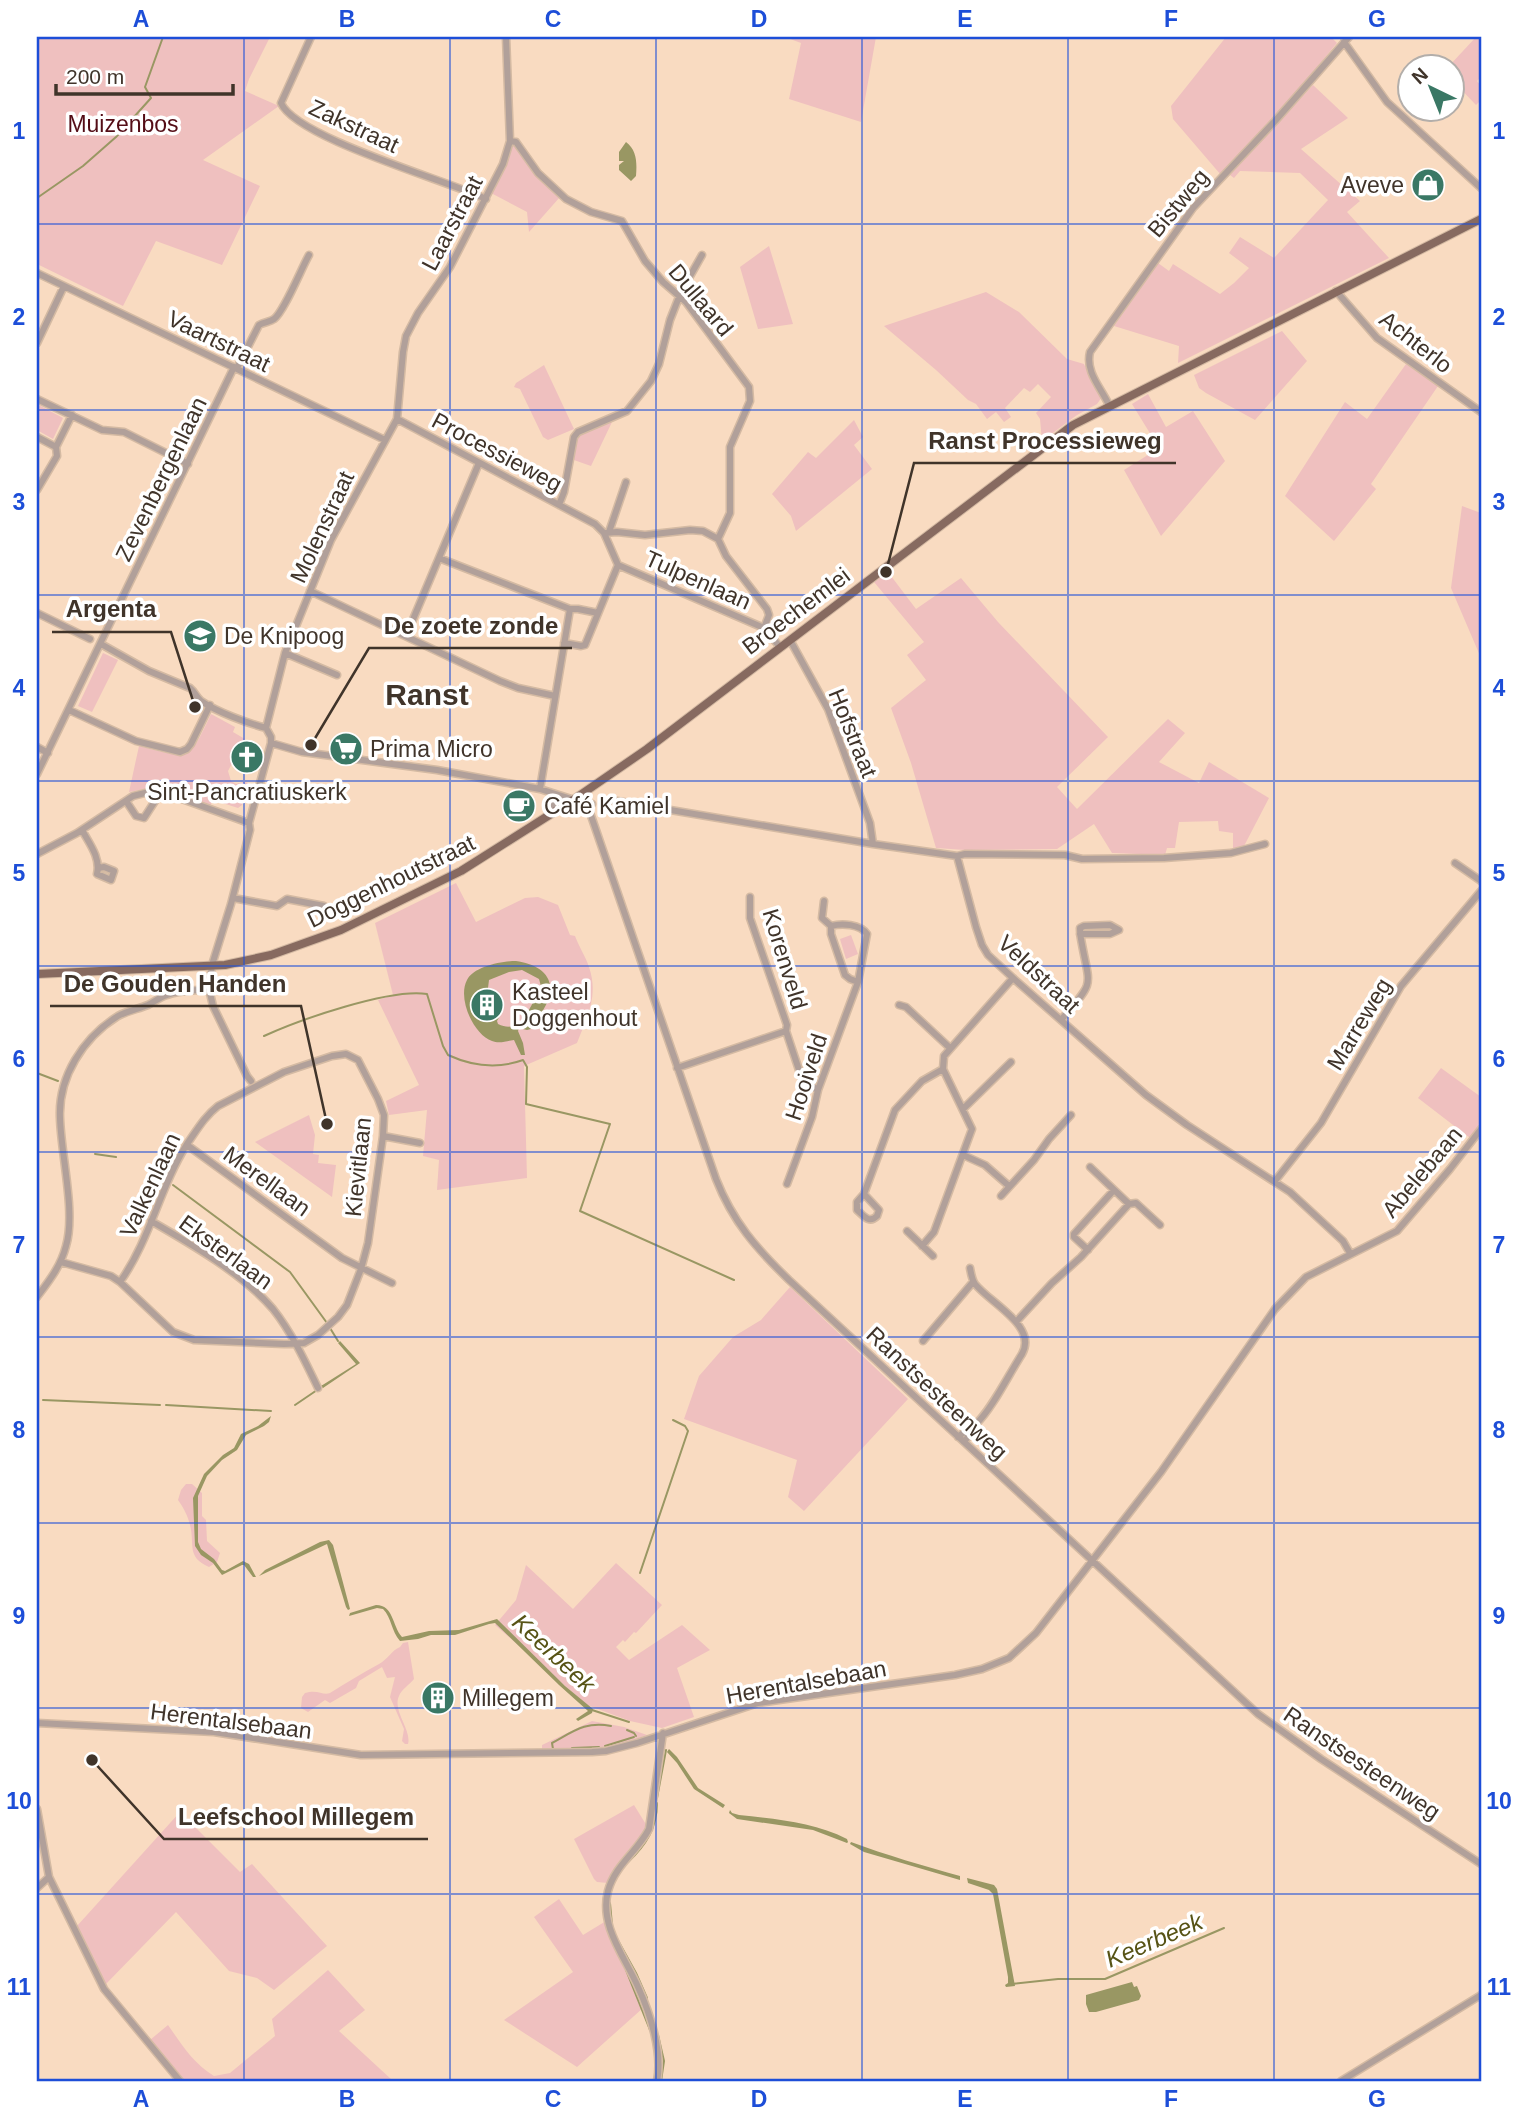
<svg xmlns="http://www.w3.org/2000/svg" width="1518" height="2118" font-family="Helvetica,sans-serif">
	<style>
		.green { fill: #efc0bf }
		.water { fill: #999763; fill-rule: evenodd }
		.lines { fill: none; stroke-linecap: round; stroke-linejoin: round }
		.stream { stroke: #999763; stroke-width: 2 }
		.minor-casing { stroke: #d4baa3; stroke-width: 9 }
		.major-casing { stroke: #d4baa3; stroke-width: 10 }
		.minor { stroke: #b1a09a; stroke-width: 6 }
		.major { stroke: #876a60; stroke-width: 8 }
		.grid { fill: none; stroke: #1d4ed8; stroke-width: 2; stroke-opacity: 0.55 }
		.labels { text-anchor: middle; dominant-baseline: central; stroke-width: 7; stroke-linejoin: round; paint-order: stroke }
		.park-label { font-size: 23px; fill: #540d16; stroke: #fff }
		.street-label { font-size: 23px; fill: #40342a; stroke: #fff }
		.poi-label { font-size: 23px; fill: #40342a; stroke: #fff; text-anchor: start }
		.water-label { font-size: 24px; font-style: italic; fill: #575315; stroke: #fff }
		.district-label { font-size: 30px; font-weight: bold; fill: #40342a; stroke: #fff }
		.leader { fill: none; stroke: #40342a; stroke-width: 2.5 }
		.callout-dot { fill: #40342a; stroke: #fff; stroke-width: 2.5 }
		.callout-label { font-size: 24px; text-anchor: middle; font-weight: bold; fill: #40342a; stroke: #fff; stroke-width: 7; stroke-linejoin: round; paint-order: stroke }
		.neatline { fill: none; stroke: #1d4ed8; stroke-width: 2.5 }
		.grid-label { font-size: 23px; text-anchor: middle; font-weight: bold; fill: #1d4ed8 }
	</style>
	<rect width="100%" height="100%" fill="#f9dbc1"/>
	<!-- green -->
	<path class="green" d="M37,37h233l-21,42 -4,12 34,15 -76,54 57,26 -38,79 -66,-24 -33,65 -86,-42z
		M785,37h91l-15,85 -72,-23 12,-56z
		M1226,37h105l6,6 -48,58 -68,74 -48,-56 -2,-13z
		M1476,37h5v40l-4,4 4,5v14l-5,5 -24,-25v-14h-3z
		M1313,85l35,33 -47,31 59,52 -13,11 42,46 -211,105 1,-17 -65,-20 44,-63 11,8 4,-7 47,30 14,-11 15,-15 -20,-15 11,-16 34,21 54,-58 -28,-27 -60,-2 -6,7 -4,-3z
		M514,145l3,1c12,21 24,37 43,51l-31,35 -2,-20 -36,-19 9,-16 11,-30z
		M769,246l24,78 -35,5 -18,-62z
		M986,292l33,20 48,47 17,5 9,20 9,13 -5,7 -20,11 -35,26 -2,-22 -4,-6 15,-16 -13,-13 -8,8 -6,-4 -19,20 6,9 -7,5 -8,-10 -9,7 -11,-15 -8,-4 -32,-30 -52,-44z
		M1282,331l25,30 -52,59 -49,-27 -7,-5 -5,-13z
		M1406,364l32,22 -67,98 5,5 -42,52 -49,-45 60,-94 22,17z
		M544,365l30,64 -26,11 -5,-3 -23,-48 -6,-2 2,-4z
		M1148,394l18,33 27,-16 32,50 -64,75 -37,-66 35,-22 -27,-44z
		M37,404l26,14 -10,21 -16,-9z
		M854,420l9,17 -9,8 18,24 -76,62 -5,-15 -19,-22 36,-42 8,6z
		M612,422l-21,44 -20,-7 4,-21 4,-4z
		M1462,506l19,7v145l-30,-70z
		M888,572l28,37 45,-31 37,44 110,115 -51,50 20,22 91,-90 17,14 -26,29 40,21 10,-21 60,36 -25,48 -11,3v-16l-14,-2 -1,-10 -39,1 -4,26h-8l-2,7 -53,-2 -18,-29 -37,25 -92,1 -29,-2 -25,-85 -20,-55 35,-28 -19,-25 17,-13 -50,-60z
		M103,653l15,7 -26,52 -14,-6z
		M211,714l24,13 -2,5 12,7 -17,32 3,10 5,3 8,-2 4,1 -6,22 -4,3 -25,-8 -3,6 -36,-14 2,-5 -4,-2 -2,5 -15,-3 -26,5 10,-46c51,13 49,17 72,-32z
		M456,883l20,39 49,-24 13,-1 20,8 12,30 5,1c4,11 11,21 14,31 10,29 -2,50 -12,76l-53,23 3,112 -90,12 2,-30 -16,-4 4,-46 -38,5 -3,-14 33,-16 -41,-85 15,-5 -18,-72z
		M851,935l7,19 -12,5 -6,-20z
		M1441,1068l40,29v27l-11,14 -52,-40z
		M309,1115l6,20 -2,19 6,1 -1,8 18,2 -4,32 -77,-55z
		M790,1287l118,112 -104,112 -16,-14 9,-37 -113,-41 15,-43 34,-39 28,-17z
		M186,1484h6l10,9v23l4,4 1,21 13,12 -3,9 -8,5c-23,-10 -14,-23 -19,-42 -2,-9 -7,-18 -12,-25l3,-10z
		M616,1563l46,42 -26,28 -2,-1 -9,10 -2,-2 -7,7 13,13 53,-35 28,25 -33,18 17,49 -32,11 -32,-7 -43,-16 -92,-80 21,-25 10,-35 47,44z
		M408,1642l6,37c-4,5 -13,11 -15,17 -7,15 13,34 9,48h-3l-3,-3 2,-12 -14,-32 5,-20 -8,1 -5,-11 -23,14 -3,7 -26,15 -5,-3 -17,12 -7,-4 1,-11 3,-4c13,-4 18,3 25,0 16,-10 32,-20 49,-29 8,-4 13,-14 21,-17l3,-4z
		M592,1721l32,6 23,8c-35,14 -68,16 -105,14v-4z
		M634,1805l13,21c-12,20 -32,34 -39,57l-11,-1 -3,-3 -20,-40z
		M180,1812l60,60 12,-8 75,82 -53,44 -17,-12 -28,-7 -53,-59 -71,73 -28,-59z
		M559,1899l24,36 23,-14 3,16 34,71 -66,59 -73,-47 69,-48 -39,-55z
		M328,1970l37,40 -26,21 53,49 -2,1h-206l-34,-41 18,-15c14,20 25,38 46,51l16,-3 45,-37 -3,-17z"/>
	<!-- water -->
	<path class="water" d="M626,142c11,8 11,21 10,34l-5,5 -12,-11v-5l5,-4h-5v-9z
		M516,961c21,3 41,14 32,39 -3,10 -12,19 -17,29l-4,1 -8,-2 -1,3 5,12 2,12h-4l-7,-15c-7,1 -15,4 -22,1 -18,-6 -35,-42 -25,-61 6,-13 34,-19 49,-19zM522,970l17,9 3,11c-12,9 -17,47 -44,34l-1,-3 6,-11 -1,-6 -7,3 2,4 -15,4 -4,-13 14,-5 3,7 6,-3 -2,-6 -11,-7 1,-8 20,-8z
		M340,1341l20,22 -37,25 -2,-2 35,-22 -18,-21z
		M271,1416l-2,6 -5,4 -18,9 -9,15 -15,10 -15,16 -9,20v46l3,7 13,10 8,11 3,1 18,-10 6,3 7,13h-3l-9,-12h-2l-20,10 -9,-12 -12,-8 -6,-9 -2,-48 11,-24 19,-19 11,-7 7,-14 17,-8z
		M329,1540l4,5 17,64 -2,1 -2,-3 -19,-63 -68,32 6,-6 55,-28z
		M376,1605c18,0 16,21 26,32l27,-6 30,-1 38,-11 68,67 28,23 -1,4 -14,8 -2,-2 12,-8 -29,-26 -64,-62 -6,1 -34,11h-24l-13,4 -18,2c-9,-10 -8,-23 -17,-32l-6,-1 -28,8 1,-3z
		M669,1749l8,8 21,31 27,17 -2,3 -29,-19 -17,-26 -10,-11z
		M730,1810l2,3 7,2c37,4 75,7 108,24l1,3 -1,1 -34,-13 -76,-11 -8,-6z
		M851,1842c35,13 73,24 109,34v4l-96,-28 -14,-8z
		M967,1878l27,7 3,4 18,97 -9,1 -1,-2 3,-2v-6l-15,-83 -4,-4 -21,-7z
		M1132,1982l2,5 3,-1 4,10 -2,4 -43,12h-7l-3,-8v-9z"/>
	<g class="lines">
		<!-- stream -->
		<path class="stream" d="M37,198l46,-32 33,-29 35,-39 -6,-11 18,-50
			M264,1036c35,-16 126,-48 163,-42l16,52 5,9c24,11 50,14 75,5l4,7 -1,37 84,20 -30,87 154,69
			M37,1073l21,8
			M95,1154l21,3
			M173,1185l117,87 37,51
			M330,1328l8,13
			M43,1400l117,5
			M166,1405l105,6
			M295,1405l28,-19
			M640,1573l48,-142 -3,-5 -12,-6
			M592,1710l37,12
			M627,1730l7,3 2,3
			M605,1746l29,-9
			M572,1748l27,-1
			M553,1749l-1,-6c22,-12 34,-22 59,-17
			M657,1798l9,-48
			M628,1862c18,-17 29,-34 29,-59
			M610,1903l2,22
			M616,1937l20,36 11,25
			M626,1970l24,60
			M1012,1984l46,-5h47l119,-51
			M658,2035l6,26 -3,20"/>
		<defs>
			<path id="minor" d="M311,37l-30,66c15,35 165,77 205,96
				M1344,42l43,60 94,86
				M510,141l6,1 22,31 28,26 25,13 31,9 23,40 18,21 23,20 63,85 1,14 -20,46v66l-12,26
				M37,273l348,167
				M1336,291l41,47 104,74
				M37,343l27,-57
				M237,368l22,-43c5,-3 11,-3 15,-6 10,-7 28,-52 35,-64
				M37,399l65,31 22,2 64,32
				M1109,405c-8,-17 -24,-33 -19,-53l103,-144 82,-87 74,-84
				M397,419l198,105 9,9 14,32
				M37,437l19,10
				M37,490l20,-34 -1,-9 16,-32
				M559,505l5,-13 10,-55 4,-5 49,-21 24,-30 8,-17 11,-44 11,-28 21,-37
				M609,532l17,-50
				M604,533l13,-1 28,3 45,-5 13,1 15,8 8,17 41,53 2,6 -5,13
				M439,558l131,51h8l20,4
				M618,565l146,63 16,19
				M310,591l190,90 18,7 37,8
				M37,613l53,26
				M406,636l73,-173
				M790,640l38,69 42,114 3,21
				M564,643l17,3 4,-1 33,-80
				M101,644l48,27 41,17c5,4 6,9 11,13 16,11 46,22 65,27l5,9v6
				M285,653l52,22
				M69,710l67,31 44,11 7,-3 4,-5 19,-39
				M266,728l19,-75 46,-113 66,-121 6,-67 3,-16 12,-23 32,-46 53,-103 7,-23 -4,-104
				M271,743l31,9 135,18 103,19 47,15h5
				M37,747l11,6
				M37,774l197,-407
				M540,789l30,-180
				M553,794v19
				M611,800l262,44 84,12 19,71 6,18 6,10 25,23 133,117 41,30 103,67 53,49 7,12
				M126,801l10,15 8,2 11,-17 2,-9
				M587,804l129,375c17,43 40,69 73,101l469,434 63,45 160,105
				M82,830c7,13 19,28 15,44l14,6 3,-9 -10,-4 -6,1
				M37,854l40,-21 56,-37 16,-4 19,2 81,29
				M957,856l8,-2 100,1 17,4 82,-1 67,-5 34,-9
				M1455,863l26,18
				M750,897v21l37,107 -1,6 17,51 15,8
				M233,898l44,8 10,-7 37,7
				M831,926v8l14,41 5,4 8,3
				M899,1005l7,2 44,41
				M1061,1020c35,-41 29,-30 20,-81 -1,-4 -1,-7 -1,-11l4,-2 26,-1 9,5 -9,4h-30
				M677,1068l109,-37
				M251,1081l-4,-5 -34,-70 -4,-17 3,-24 19,-61 19,-74 -1,-7 22,-80
				M963,1109l48,-47
				M383,1136l37,7
				M187,1145l155,113 50,25
				M963,1155l22,10 24,21
				M1090,1167l39,37 7,-1 24,22
				M1275,1181l46,-58 80,-137 80,-95
				M787,1184l25,-67 6,-27 40,-108 9,-48c-7,-10 -25,-11 -36,-8l-9,-8 2,-17
				M864,1194l15,16 -2,6c-8,8 -13,0 -20,-6v-8l7,-8 31,-84 27,-29 21,-12
				M1001,1196l33,-36 15,-21 22,-24
				M151,1221c40,23 92,53 122,88 19,24 32,52 45,79
				M907,1231l26,25
				M922,1246l12,-14 38,-103 -29,-60 1,-13 69,-78
				M1088,1250l-14,-13v-3l40,-44
				M61,1262l50,14 9,6 53,50 21,8 90,4 20,-1 14,-8 20,-18 9,-12 14,-36 7,-26 15,-107 1,-21 -6,-16 -20,-39 -12,-6 -14,2 -48,16 -66,34c-14,11 -21,24 -31,38 -27,43 -37,96 -67,138
				M37,1297c12,-16 24,-31 29,-51 10,-33 -5,-91 -6,-128 -2,-41 23,-80 58,-102 9,-5 20,-7 30,-11 6,-3 12,-8 19,-10 13,-5 28,-4 42,-6
				M1016,1322l36,-39 29,-26 48,-53
				M923,1341l50,-59
				M958,1437c6,-5 12,-9 18,-13 16,-15 33,-50 46,-70 16,-28 -32,-51 -47,-70 -3,-4 -4,-10 -5,-16
				M964,1442l9,-12 1,-4
				M37,1723l177,9 147,23 231,-3 14,-1 31,-8 121,-40 197,-28 27,-6 27,-11 27,-25 125,-161 114,-163 31,-32 91,-46 53,-62 31,-40
				M37,1809l12,68 55,112 76,92
				M37,1888l12,-11
				M657,2081c6,-28 -7,-68 -19,-94 -13,-30 -39,-61 -30,-96 7,-26 29,-39 41,-62l14,-96
				M1341,2081l140,-86"/>
			<path id="major" d="M37,974l188,-9 46,-10 70,-25 120,-59 112,-71 74,-51 426,-324 408,-206"/>
		</defs>
		<!-- minor casing -->
		<use href="#minor" class="minor-casing"/>
		<!-- major casing -->
		<use href="#major" class="major-casing"/>
		<!-- minor -->
		<use href="#minor" class="minor"/>
		<!-- major -->
		<use href="#major" class="major"/>
	</g>
	<!-- grid -->
	<path class="grid" d="M244,37v2044M450,37v2044M656,37v2044M862,37v2044M1068,37v2044M1274,37v2044M37,224h1444M37,410h1444M37,595h1444M37,781h1444M37,966h1444M37,1152h1444M37,1337h1444M37,1523h1444M37,1708h1444M37,1894h1444"/>
	<!-- icons -->
	<defs>
		<symbol id="shop-disc" viewBox="-11 -11 22 22"><circle r="9.5" fill="#3a7865" stroke="#fff"/><path d="M-5-2.5h2.3a2.7 3.5 0 0 1 5.4 0H5L5.5 6h-11ZM-1.5-2.5h3a1.5 2.3 0 0 0-3 0Z" fill="#fff"/></symbol>
		<symbol id="school-disc" viewBox="-11 -11 22 22"><circle r="9.5" fill="#3a7865" stroke="#fff"/><path d="M0-5L7-2L0 1L-7-2ZM-4 1L0 2.5L4 1V4Q0 6-4 4Z" fill="#fff"/></symbol>
		<symbol id="supermarket-disc" viewBox="-11 -11 22 22"><circle r="9.5" fill="#3a7865" stroke="#fff"/><path d="M-6-5.5h2.5l.6 2H6L4.5 2H-2.5L-4.4-4H-6ZM-1.5 3.2a1.3 1.3 0 1 0 .1 0ZM3 3.2a1.3 1.3 0 1 0 .1 0Z" fill="#fff"/></symbol>
		<symbol id="church-disc" viewBox="-11 -11 22 22"><circle r="9.5" fill="#3a7865" stroke="#fff"/><path d="M-1.2-6h2.4v3.5h3.3v2.4h-3.3V6h-2.4V-.1h-3.3v-2.4h3.3Z" fill="#fff"/></symbol>
		<symbol id="cafe-disc" viewBox="-11 -11 22 22"><circle r="9.5" fill="#3a7865" stroke="#fff"/><path d="M-5.5-4.5H6V0H3Q3 3.5 0 3.5H-2.5Q-5.5 3.5-5.5 0ZM3-3.2v2h1.7v-2ZM-6 4.5H4V6H-6Z" fill="#fff"/></symbol>
		<symbol id="building-disc" viewBox="-11 -11 22 22"><circle r="9.5" fill="#3a7865" stroke="#fff"/><path d="M-4-6H4V6H1V3H-1V6H-4ZM-2.5-4.3h1.7v1.8h-1.7ZM.8-4.3h1.7v1.8H.8ZM-2.5-1h1.7V.8h-1.7ZM.8-1h1.7V.8H.8Z" fill="#fff"/></symbol>
	</defs>
	<g fill-rule="evenodd">
		<use href="#shop-disc" x="1409" y="166" width="38" height="38"/>
		<use href="#school-disc" x="181" y="617" width="38" height="38"/>
		<use href="#supermarket-disc" x="327" y="730" width="38" height="38"/>
		<use href="#church-disc" x="228" y="738" width="38" height="38"/>
		<use href="#cafe-disc" x="500" y="787" width="38" height="38"/>
		<use href="#building-disc" x="468" y="986" width="38" height="38"/>
		<use href="#building-disc" x="419" y="1679" width="38" height="38"/>
	</g>
	<g class="labels">
		<!-- park labels -->
		<g class="park-label">
			<text x="123" y="124">Muizenbos</text>
		</g>
		<!-- street labels -->
		<g class="street-label">
			<text transform="translate(354 126) rotate(25)">Zakstraat</text>
			<text transform="translate(1178 203) rotate(-50)">Bistweg</text>
			<text transform="translate(452 223) rotate(-62)">Laarstraat</text>
			<text transform="translate(701 300) rotate(50)">Dullaard</text>
			<text transform="translate(219 341) rotate(26)">Vaartstraat</text>
			<text transform="translate(1416 342) rotate(38)">Achterlo</text>
			<text transform="translate(497 452) rotate(28)">Processieweg</text>
			<text transform="translate(161 479) rotate(-64)">Zevenbergenlaan</text>
			<text transform="translate(322 527) rotate(-65)">Molenstraat</text>
			<text transform="translate(698 580) rotate(24)">Tulpenlaan</text>
			<text transform="translate(796 611) rotate(-37)">Broechemlei</text>
			<text transform="translate(853 733) rotate(68)">Hofstraat</text>
			<text transform="translate(391 881) rotate(-26)">Doggenhoutstraat</text>
			<text transform="translate(785 959) rotate(73)">Korenveld</text>
			<text transform="translate(1039 974) rotate(43)">Veldstraat</text>
			<text transform="translate(1359 1024) rotate(-59)">Marreweg</text>
			<text transform="translate(806 1077) rotate(-72)">Hooiveld</text>
			<text transform="translate(358 1167) rotate(-84)">Kievitlaan</text>
			<text transform="translate(1422 1172) rotate(-50)">Abelebaan</text>
			<text transform="translate(267 1181) rotate(36)">Merellaan</text>
			<text transform="translate(150 1185) rotate(-65)">Valkenlaan</text>
			<text transform="translate(226 1252) rotate(36)">Eksterlaan</text>
			<text transform="translate(937 1393) rotate(43)">Ranstsesteenweg</text>
			<text transform="translate(806 1682) rotate(-10)">Herentalsebaan</text>
			<text transform="translate(231 1721) rotate(7)">Herentalsebaan</text>
			<text transform="translate(1362 1763) rotate(34)">Ranstsesteenweg</text>
		</g>
		<!-- poi labels -->
		<g class="poi-label">
			<text x="1404" y="185" text-anchor="end">Aveve</text>
			<text x="224" y="636">De Knipoog</text>
			<text x="370" y="749">Prima Micro</text>
			<text x="247" y="792" text-anchor="middle">Sint-Pancratiuskerk</text>
			<text x="544" y="806">Café Kamiel</text>
			<text x="512" y="992">Kasteel<tspan x="512" dy="26">Doggenhout</tspan></text>
			<text x="462" y="1698">Millegem</text>
		</g>
		<!-- water labels -->
		<g class="water-label">
			<text transform="translate(554 1653) rotate(43)">Keerbeek</text>
			<text transform="translate(1154 1940) rotate(-23)">Keerbeek</text>
		</g>
		<!-- district labels -->
		<g class="district-label">
			<text x="427" y="694">Ranst</text>
		</g>
	</g>
	<!-- callouts -->
	<path class="leader" d="M886 572L914 463H1176M195 707L171 632H52M311 745L369 648H572M327 1124L301 1006H50M92 1760L164 1839H428"/>
	<g class="callout-dot">
		<circle cx="886" cy="572" r="7"/>
		<circle cx="195" cy="707" r="7"/>
		<circle cx="311" cy="745" r="7"/>
		<circle cx="327" cy="1124" r="7"/>
		<circle cx="92" cy="1760" r="7"/>
	</g>
	<g class="callout-label">
		<text x="1045" y="449">Ranst Processieweg</text>
		<text x="111" y="617">Argenta</text>
		<text x="471" y="634">De zoete zonde</text>
		<text x="175" y="992">De Gouden Handen</text>
		<text x="296" y="1825">Leefschool Millegem</text>
	</g>
	<!-- border -->
	<rect width="1518" height="2118" fill="none" stroke="#ffffff" stroke-width="77"/>
	<!-- north arrow -->
	<g transform="translate(1431 88) rotate(317)"><circle r="33" fill="#ffffff" stroke="#b3aeaa" stroke-width="2"/>
	<path d="M0-5L12 26L0 18L-12 26Z" fill="#3a7865"/>
	<text y="-10" font-size="19" font-weight="bold" text-anchor="middle" fill="#40342a">N</text>
	</g>
	<!-- scale -->
	<path d="M56 84v10h177v-10" fill="none" stroke="#40342a" stroke-width="3.5"/>
	<text x="66" y="84" font-size="21" fill="#40342a" stroke="#ffffff" stroke-width="5" paint-order="stroke">200 m</text>
	<rect x="38" y="38" width="1442" height="2042" class="neatline"/>
	<g class="grid-label">
		<text x="141" y="27">A</text>
		<text x="347" y="27">B</text>
		<text x="553" y="27">C</text>
		<text x="759" y="27">D</text>
		<text x="965" y="27">E</text>
		<text x="1171" y="27">F</text>
		<text x="1377" y="27">G</text>
		<text x="19" y="139">1</text>
		<text x="1499" y="139">1</text>
		<text x="19" y="325">2</text>
		<text x="1499" y="325">2</text>
		<text x="19" y="510">3</text>
		<text x="1499" y="510">3</text>
		<text x="19" y="696">4</text>
		<text x="1499" y="696">4</text>
		<text x="19" y="881">5</text>
		<text x="1499" y="881">5</text>
		<text x="19" y="1067">6</text>
		<text x="1499" y="1067">6</text>
		<text x="19" y="1253">7</text>
		<text x="1499" y="1253">7</text>
		<text x="19" y="1438">8</text>
		<text x="1499" y="1438">8</text>
		<text x="19" y="1624">9</text>
		<text x="1499" y="1624">9</text>
		<text x="19" y="1809">10</text>
		<text x="1499" y="1809">10</text>
		<text x="19" y="1995">11</text>
		<text x="1499" y="1995">11</text>
		<text x="141" y="2107">A</text>
		<text x="347" y="2107">B</text>
		<text x="553" y="2107">C</text>
		<text x="759" y="2107">D</text>
		<text x="965" y="2107">E</text>
		<text x="1171" y="2107">F</text>
		<text x="1377" y="2107">G</text>
	</g>
</svg>
